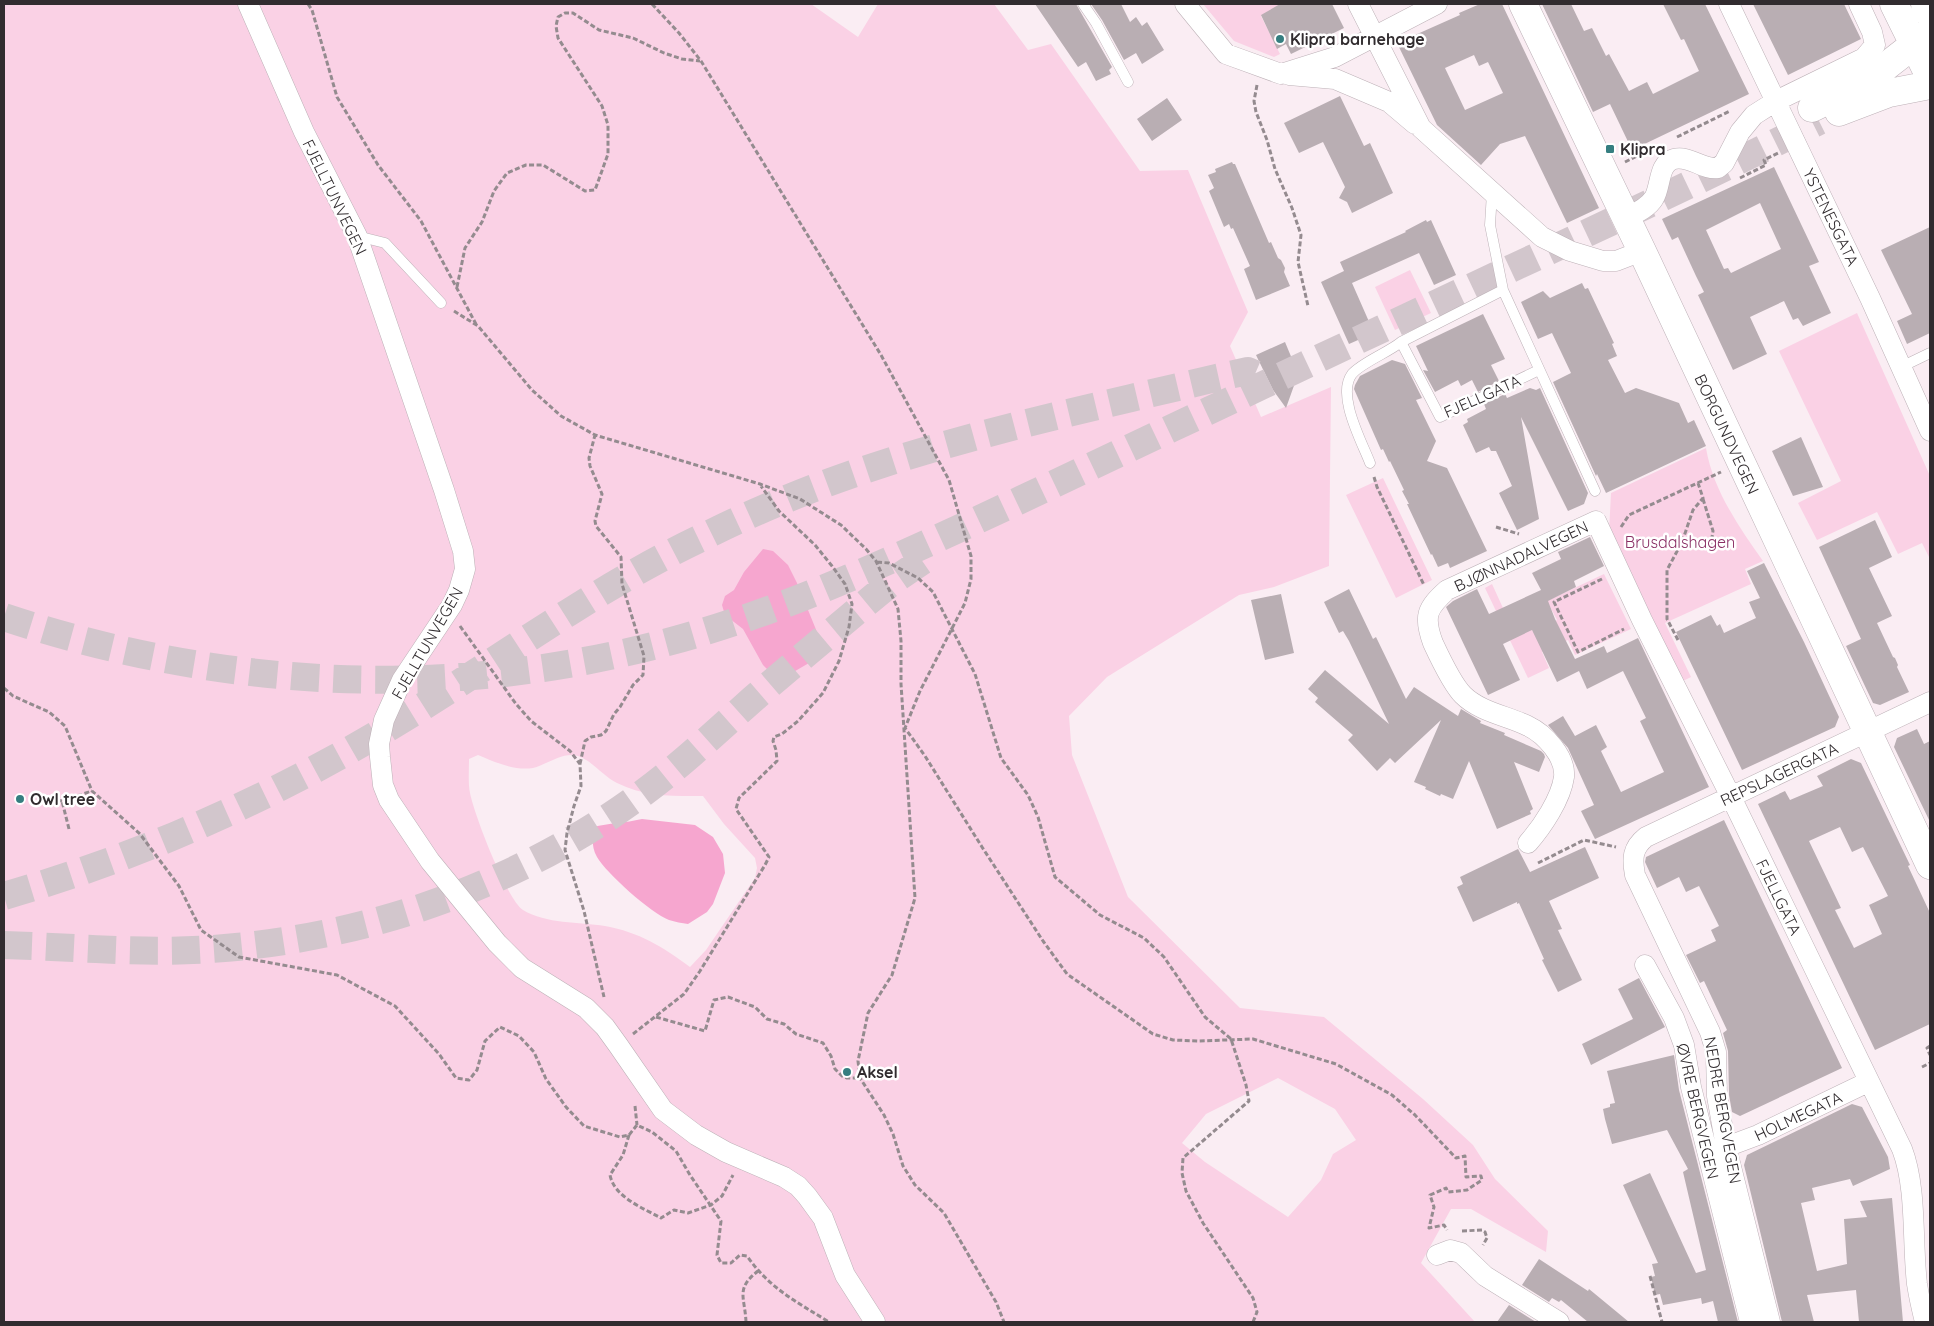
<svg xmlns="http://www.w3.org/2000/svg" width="1934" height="1326" font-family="Quicksand,sans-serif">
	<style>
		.green { fill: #fad1e5; fill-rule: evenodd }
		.water { fill: #f6a6cf }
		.building { fill: #b9aeb3; fill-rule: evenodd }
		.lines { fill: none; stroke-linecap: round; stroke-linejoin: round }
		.trunk-tunnel { stroke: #d2c6cc; stroke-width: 28; stroke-dasharray: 28 14; stroke-linecap: butt }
		.service-casing { stroke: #bdb1b7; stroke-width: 11 }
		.minor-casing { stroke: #bdb1b7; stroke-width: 21 }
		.secondary-casing { stroke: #bdb1b7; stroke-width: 29 }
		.trunk-casing { stroke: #bdb1b7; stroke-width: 29 }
		.path { stroke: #948b8f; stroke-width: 3; stroke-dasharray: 5 2.5; stroke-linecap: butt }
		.service { stroke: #fff; stroke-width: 10 }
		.minor { stroke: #fff; stroke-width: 20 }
		.secondary { stroke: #fff; stroke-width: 28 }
		.trunk { stroke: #fff; stroke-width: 28 }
		.poi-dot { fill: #357e80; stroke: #fff; stroke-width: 2 }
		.labels { text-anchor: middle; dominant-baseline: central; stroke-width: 5; stroke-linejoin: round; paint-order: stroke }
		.poi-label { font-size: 16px; font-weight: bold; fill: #312c2f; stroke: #fff; text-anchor: start }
		.street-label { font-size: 16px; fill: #312c2f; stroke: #fff }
		.park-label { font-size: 16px; fill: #8a2f65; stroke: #fff }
	</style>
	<rect width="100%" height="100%" fill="#faedf3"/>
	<!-- green -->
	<path class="green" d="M4,4h807l47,33 20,-33h116l34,46 23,-6 89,127 48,-1 60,142 -18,34 31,71 70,-30 -2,179 -55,21 -35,8 -132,82 -38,39 3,39 56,142 112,111 84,9 99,82 50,46 22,34 53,52 -2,21 -75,-43h-20l-30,54 54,59h-1471zM478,755c17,7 36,16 55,13 12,-3 27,-14 40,-13 17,2 29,21 44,28 28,14 56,13 86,13l21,28 31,34 2,10 -2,10 -49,72 -16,17c-27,-20 -51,-35 -85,-41 -26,-4 -59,-2 -82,-16 -16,-10 -49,-96 -53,-117 -2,-10 -1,-23 -1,-34zM1278,1078l57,31 21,31 -23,14 -12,26 -33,37 -83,-55 -23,-19 24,-29z
		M1203,4h84l-26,12 19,38 -6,3 -40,-16z
		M1410,270l21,43 -36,17 -20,-43z
		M1857,313l73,163v83l-8,-16 -24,11 -21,-42 -60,28 -19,-37 43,-22 -62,-130z
		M1706,448c7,42 33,79 57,113l-18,8 6,15 -86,39 26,54 -10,5 -72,-150 2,-39z
		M1383,478l49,102 -36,18 -50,-103z
		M1604,574l27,55 -56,26 -7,-15 -26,12 7,16 -21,10 -43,-90 7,-4 11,24 15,-6 15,30 24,-12 -10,-19z"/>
	<!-- water -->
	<path class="water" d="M763,549l10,2 15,14 9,18 20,49 -3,22 -5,9 -19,11 -10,1 -10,-3 -7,-7 -20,-36 -18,-14 -3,-10 3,-9 9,-6 10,-18z
		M642,819l53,6 18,12 10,17 2,19 -12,31 -6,8 -19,12c-6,-1 -13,-2 -19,-4 -18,-7 -63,-47 -72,-63 -6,-10 -4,-20 -4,-30 16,-4 32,-4 49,-8z"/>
	<!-- building -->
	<path class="building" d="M1035,4h41l36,63 -3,3 2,4 -15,7 -10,-19 -8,5z
		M1091,4h30l9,18 6,-5 6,9 5,-4 17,28 -22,14 -6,-11 -12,7 -22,-40z
		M1280,4h52l12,24 -53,26 -5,-10 -9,5 -16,-34z
		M1480,4h22l97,204 -32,15 -42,-87 -25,8 -19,21 -44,-40 -40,-82 63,-28 -1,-2zM1474,55l5,11 9,-4 15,31 -38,17 -20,-42z
		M1542,4h29l13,27 8,-3 14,28 3,-2 20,37 18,-9 6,12 46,-23 -15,-32 -3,1 -18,-36h42l44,90 -117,56 -22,-46 -17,8z
		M1753,4h91l17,35 -73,36z
		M1340,96l24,50 6,-3 23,50 -41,20 -5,-11 -8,-4 6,-11 -22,-45 -24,11 -15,-30z
		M1167,98l15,22 -30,21 -15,-22z
		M1232,162l1,2h2l34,79 2,-1 7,16 3,2 4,8 -1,4 6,14 -34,14 -12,-31 6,-3 -17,-38 -2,1 -2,-5 -5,3 -15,-36 5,-3 -6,-13 8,-3 -1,-3z
		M1774,167l45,95 -10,4 22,47 -28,13 -5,-8 -5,2 -9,-19 -34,16 17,37 -34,16 -35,-75 6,-3 -8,-16 -18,-39 -6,3 -10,-21zM1760,203l21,46 -50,24 -3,-5 -4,1 -18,-39z
		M1426,220l1,2 4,-2 25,55 -22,10 -15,-32 -67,30 22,50 -25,11 -28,-62 23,-11 -4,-9 66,-30 -1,-1z
		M1930,227v106l-23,11 -10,-23 15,-7 -31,-64z
		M1582,283l3,6 3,-1 26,55 -2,1 5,12 -9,4 17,33 11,-5 43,15 9,20 6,-3 12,26 -100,47 -9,-19 -1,2 -43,-94 18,-9 -19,-40 -14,6 -17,-37 22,-11 7,7z
		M1483,314l22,45 -14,6 8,16 -21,11 -6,-12 -11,6 -3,-6 -23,12 -12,-22 5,1 -12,-25z
		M1285,342l15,36 -4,2 -10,28 -13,-18 -17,-35z
		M1392,360l13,4 17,34 -6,2 20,41 -9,20 20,7 40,83 -37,17 -2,-5 -10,4 -6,-13 -1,1 -24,-51h2l-7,-13 2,-1 -14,-29 -1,1 -6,-13 -2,1 -27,-61 1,-4 5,-9z
		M1530,388l6,2 4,-2 48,105 -4,11 -16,7 -47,-94 18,102 -22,11 -18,-37 13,-7 -16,-35h-5l-2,-4 -13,6 -13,-28 5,-3 -1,-3 19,-10 -2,-5 21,-10 2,4z
		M1801,437l22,50 -30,9 -21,-45z
		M1875,520l17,37 -23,11 23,48 -15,7 16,34 2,1 3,7 -1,2 12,25 -29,13 -7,-2 -27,-57 15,-7 -42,-92z
		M1590,537l14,29 -30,15 2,6 -28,14 7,18 20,40 29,-13 3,7 31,-15 71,149 -114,52 -14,-28 13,-6 -26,-57 -20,-23 15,-9 12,20 21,-11 11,22 -6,4 20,41 43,-20 -24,-51 6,-3 -23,-47 -36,18 -8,-18 -22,11 -25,-52 -29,14 17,36 -32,15 -42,-88 7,-6 24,-12 12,25 52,-24 -9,-17 29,-14 -3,-7z
		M1764,563l40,79 35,75 -4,10 -93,43 -66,-138 35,-17 6,11 3,-2 4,9 32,-15 -7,-16 11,-4 -13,-27z
		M1349,589l24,50 3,-2 30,62 8,-12 44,29 3,-7 20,12 -1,2 25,10 -1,2 37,16 3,3 1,3 -6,15 -25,-10 19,47 -3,2 1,3 -34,15 -28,-68 -16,38 -12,-5 -1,2 -15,-7 1,-2 -12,-5 27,-62 -46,43 -5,-5 -13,13 -29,-31 5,-5 -38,-33 3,-4 -10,-9 17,-19 64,54 -40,-83 -6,-10 -4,2 -15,-31z
		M1281,594l13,59 -29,7 -14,-60z
		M1917,729l7,15 6,-3v81l-36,-75 3,-9z
		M1851,759l10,4 49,102 -2,1 22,47v111l-55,26 -117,-246 27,-13 5,9 33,-14 -6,-10zM1840,827l12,25 11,-5 25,49 -19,9 13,29 -28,14 -19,-38 6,-2 -32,-67z
		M1724,820l118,248 -102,48 -8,-4 -3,-17 -1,-44 -5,-18 4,-3 -23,-49 -4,2 -14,-28 30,-14 -5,-11 8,-4 -20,-40 -13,6 -7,-15 -22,11 -12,-26 1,-5z
		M1585,847l14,31 -50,23 13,28 -4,1 24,50 -24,12 -16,-32 2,-1 -25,-56 -2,1v-2l-44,20 -16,-35 6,-3 -3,-7 58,-28 12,23z
		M1639,978l26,49 -74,38 -9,-21 51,-25 -15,-30z
		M1674,1055l5,35 59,232h-20l-5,-21 -11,3 -1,-6 -38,7 -3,-11 -5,1 -4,-18 4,-1 -3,-12 6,-1 -35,-78 27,-12 46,100 10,-3 -23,-98 5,-3 -21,-39 -55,14 -7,-25 -2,-10 7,-2v-3l5,-1 -8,-32z
		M1852,1104l10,3 26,50 2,12 -37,17 -3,-7 -38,9 3,12 -14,3 16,68 30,-7 -3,-45 23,-2 -7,-16 32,-3 11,124h-44l-3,-32 -49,5 7,27h-32l-38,-157 3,-10z
		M1539,1259l49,32 1,-2 40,33h-41l-27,-22 -2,2 -7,-4 -3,4 -27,-17z
		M1509,1305l27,17h-39z"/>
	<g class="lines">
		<!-- trunk-tunnel -->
		<path class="trunk-tunnel" d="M4,617c238,79 488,86 727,6 77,-25 151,-59 225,-93 95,-44 188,-89 282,-133 194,-93 389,-180 581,-276
			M4,896c135,-39 263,-96 384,-168 105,-63 202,-137 313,-190 54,-27 109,-50 166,-69 114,-38 232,-63 349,-91l32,-7 7,3
			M4,945c69,2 139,9 208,4 151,-10 304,-63 427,-153 40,-29 77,-64 114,-97 37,-32 74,-63 111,-94l29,-24 35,-24"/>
		<defs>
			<path id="service" d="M1083,4l13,19 32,59
				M1492,193l-2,32 13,65 92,201
				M357,236l28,7 56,60
				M1401,342l39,75 99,-47
				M1901,367l29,-14
				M1370,463c-8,-21 -34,-68 -18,-89 9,-11 37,-22 49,-32l102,-52"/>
			<path id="minor" d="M248,4l56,128 53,104 87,254 19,61 2,18 -6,21 -7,15 -50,75 -18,40 -5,24 1,13 3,28 6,15 41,61 67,82 25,25 64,40 19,19 13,18 45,65 33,25 30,17 58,25 14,9 9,10 16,22 22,57 30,47
				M1185,4l41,50 55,20 54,-17 102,-53
				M1358,4l63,124 121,109 28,14 33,10h13l26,-10
				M1729,4l141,294 60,133
				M1289,75l46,4 54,23 26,22
				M1626,218c10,-5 22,-10 28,-20 7,-11 4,-35 20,-39 16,-4 28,11 44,9l6,-5 16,-31 14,-17 22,-14 88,-43 11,-13 -3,-13 -13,-28
				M1528,843c14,-16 33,-44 36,-66 2,-20 -19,-43 -36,-51 -20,-10 -48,-14 -65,-31 -11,-11 -23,-37 -30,-52 -10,-27 -6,-35 14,-53l149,-69 46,99 89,177 171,352c15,39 10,93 15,135 2,13 5,26 8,38
				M1645,965l29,53 10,27 7,42 59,235
				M1726,1147l32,-12 110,-53
				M1437,1255l13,-5 11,3 24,23 74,46
				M1770,1322l-44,-175 -9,-51 -1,-44 -6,-20 -75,-157c-3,-16 -3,-27 11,-38l284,-135"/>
			<path id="secondary" d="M1523,4l119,247 288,614"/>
			<path id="trunk" d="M1894,4l36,73
				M1925,4l5,10
				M1812,108l49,-24 19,-13 50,-39
				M1839,112l50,-19 41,-8"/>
		</defs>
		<!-- service casing -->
		<use href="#service" class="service-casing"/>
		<!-- minor casing -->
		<use href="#minor" class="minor-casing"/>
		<!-- secondary casing -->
		<use href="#secondary" class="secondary-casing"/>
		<!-- trunk casing -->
		<use href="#trunk" class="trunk-casing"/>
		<!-- path -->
		<path class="path" d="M308,4l4,6 25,87 41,68 43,56 56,105
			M652,4l27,29 22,28 180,294 68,125 22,76v23l-6,24 -45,88 -15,37 20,28 57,91 61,94 24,33 86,60 20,6 25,1 55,-2 83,25 56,31 23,20 41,43 9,-2 1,21 15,-1 1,4 -15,10 -19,2 -2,-4 -16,7 4,12 -5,21 15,-3 3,5
			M1257,85l-3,16 2,11 11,28 8,29 17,39 9,27 -3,27 10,44
			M1677,137l53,-26
			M1625,162l26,-13
			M1740,178l26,-13 -2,-5 14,-7
			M457,287l8,-39 17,-26 12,-31 13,-18 19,-8h17l42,26 10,-1 13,-36v-29l-6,-19 -44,-68 -2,-12 2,-9 7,-4h8l26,17 34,8 31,15 18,6 18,2
			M454,311l24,15 54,64 29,26 34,19 165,49 40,15 41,26 25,24 10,12 22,48 3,32v43l14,214 -23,77 -24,38 -10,48 2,17 24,37 9,19 10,32 12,19 29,28 52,89 8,20
			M1374,477l3,10 47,98
			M1703,499l10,32 -3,18
			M1496,527l23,7
			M1621,527l8,-12 92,-43
			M877,562l12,1 29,15 15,14 42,82 26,84 27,37 10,22 17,60 45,38 44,23 20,19 41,60 26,22 15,46 3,16 -66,57 -1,15 4,18 17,32 50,75 4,14 -4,10
			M1602,579l-48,23 24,50 46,-23
			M460,626l56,78 15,17 39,30 10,13 1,22 -7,20 -7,27 -2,17 19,61 20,86
			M1678,640l-11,-21v-49l15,-28 11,-32 10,-12 -5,-15
			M4,688l9,8 36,16 16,14 27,65 48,43 39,52 22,44 38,27 98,18 58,31 44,48 17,24 13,2 8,-10 8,-29 15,-14 19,9 15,16 12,27 20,28 18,19 36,11 9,-2 8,-10 15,7 24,19 14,24 31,46 -4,34 4,8h10l9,-8 7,1c23,33 50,46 82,66
			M580,764l5,-23 6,-4 10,-2 5,-4 8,-17 6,-7 13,-22 10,-10 1,-19 -22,-72 -1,-27 -25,-31 -1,-5 7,-27 -12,-28 -1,-8 6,-23
			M51,799l11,2
			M69,829l-7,-28 30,-10
			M1538,863l46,-23 32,7
			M656,1017l49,14 9,-31 14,-3 27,10 12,12 17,5 12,10 27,9 8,13 4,13 7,7 5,2h13
			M633,1034l51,-40 16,-23 65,-106 4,-8 -33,-48 3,-11 38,-37 -1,-11 -3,-9 1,-4 8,-3 16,-13 25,-28 16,-32 10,-34 3,-23 -7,-20 -13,-18 -17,-21 -36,-34 -18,-25
			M1930,1046l-3,2 3,7
			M1922,1067l8,-4
			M635,1106l2,19
			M629,1135l-6,20 -13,20c4,22 33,33 51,43l13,-8 14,3 23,-8 11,-9 11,-21
			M1462,1231l20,-1 3,2 2,6 -4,7
			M1650,1276l12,46
			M746,1322c-1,-25 -11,-33 12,-51"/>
		<!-- service -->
		<use href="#service" class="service"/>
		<!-- minor -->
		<use href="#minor" class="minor"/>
		<!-- secondary -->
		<use href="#secondary" class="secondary"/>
		<!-- trunk -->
		<use href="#trunk" class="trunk"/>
	</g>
	<!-- markers -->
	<g class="poi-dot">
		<circle cx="1280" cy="39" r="5"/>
		<rect x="1605" y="144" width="10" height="10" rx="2.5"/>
		<circle cx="20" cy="799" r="5"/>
		<circle cx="847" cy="1072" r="5"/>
	</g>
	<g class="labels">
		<!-- poi labels -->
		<g class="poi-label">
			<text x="1290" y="39">Klipra barnehage</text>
			<text x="1620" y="149">Klipra</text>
			<text x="30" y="799">Owl tree</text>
			<text x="857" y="1072">Aksel</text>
		</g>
		<!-- street labels -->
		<g class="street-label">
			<text transform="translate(335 197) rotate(64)">FJELLTUNVEGEN</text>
			<text transform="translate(1831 217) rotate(64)">YSTENESGATA</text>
			<text transform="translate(1482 396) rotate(-24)">FJELLGATA</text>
			<text transform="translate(1727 434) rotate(65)">BORGUNDVEGEN</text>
			<text transform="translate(1521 556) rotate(-25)">BJØNNADALVEGEN</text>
			<text transform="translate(427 643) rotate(-60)">FJELLTUNVEGEN</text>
			<text transform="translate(1779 774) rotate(-25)">REPSLAGERGATA</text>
			<text transform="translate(1779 897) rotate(64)">FJELLGATA</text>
			<text transform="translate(1723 1110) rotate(80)">NEDRE BERGVEGEN</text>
			<text transform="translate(1698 1111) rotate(77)">ØVRE BERGVEGEN</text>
			<text transform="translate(1798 1116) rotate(-25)">HOLMEGATA</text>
		</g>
		<!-- park labels -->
		<g class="park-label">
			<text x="1680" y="542">Brusdalshagen</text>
		</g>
	</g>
	<!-- border -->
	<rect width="1934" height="1326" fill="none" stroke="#312c2f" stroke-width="10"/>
</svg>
